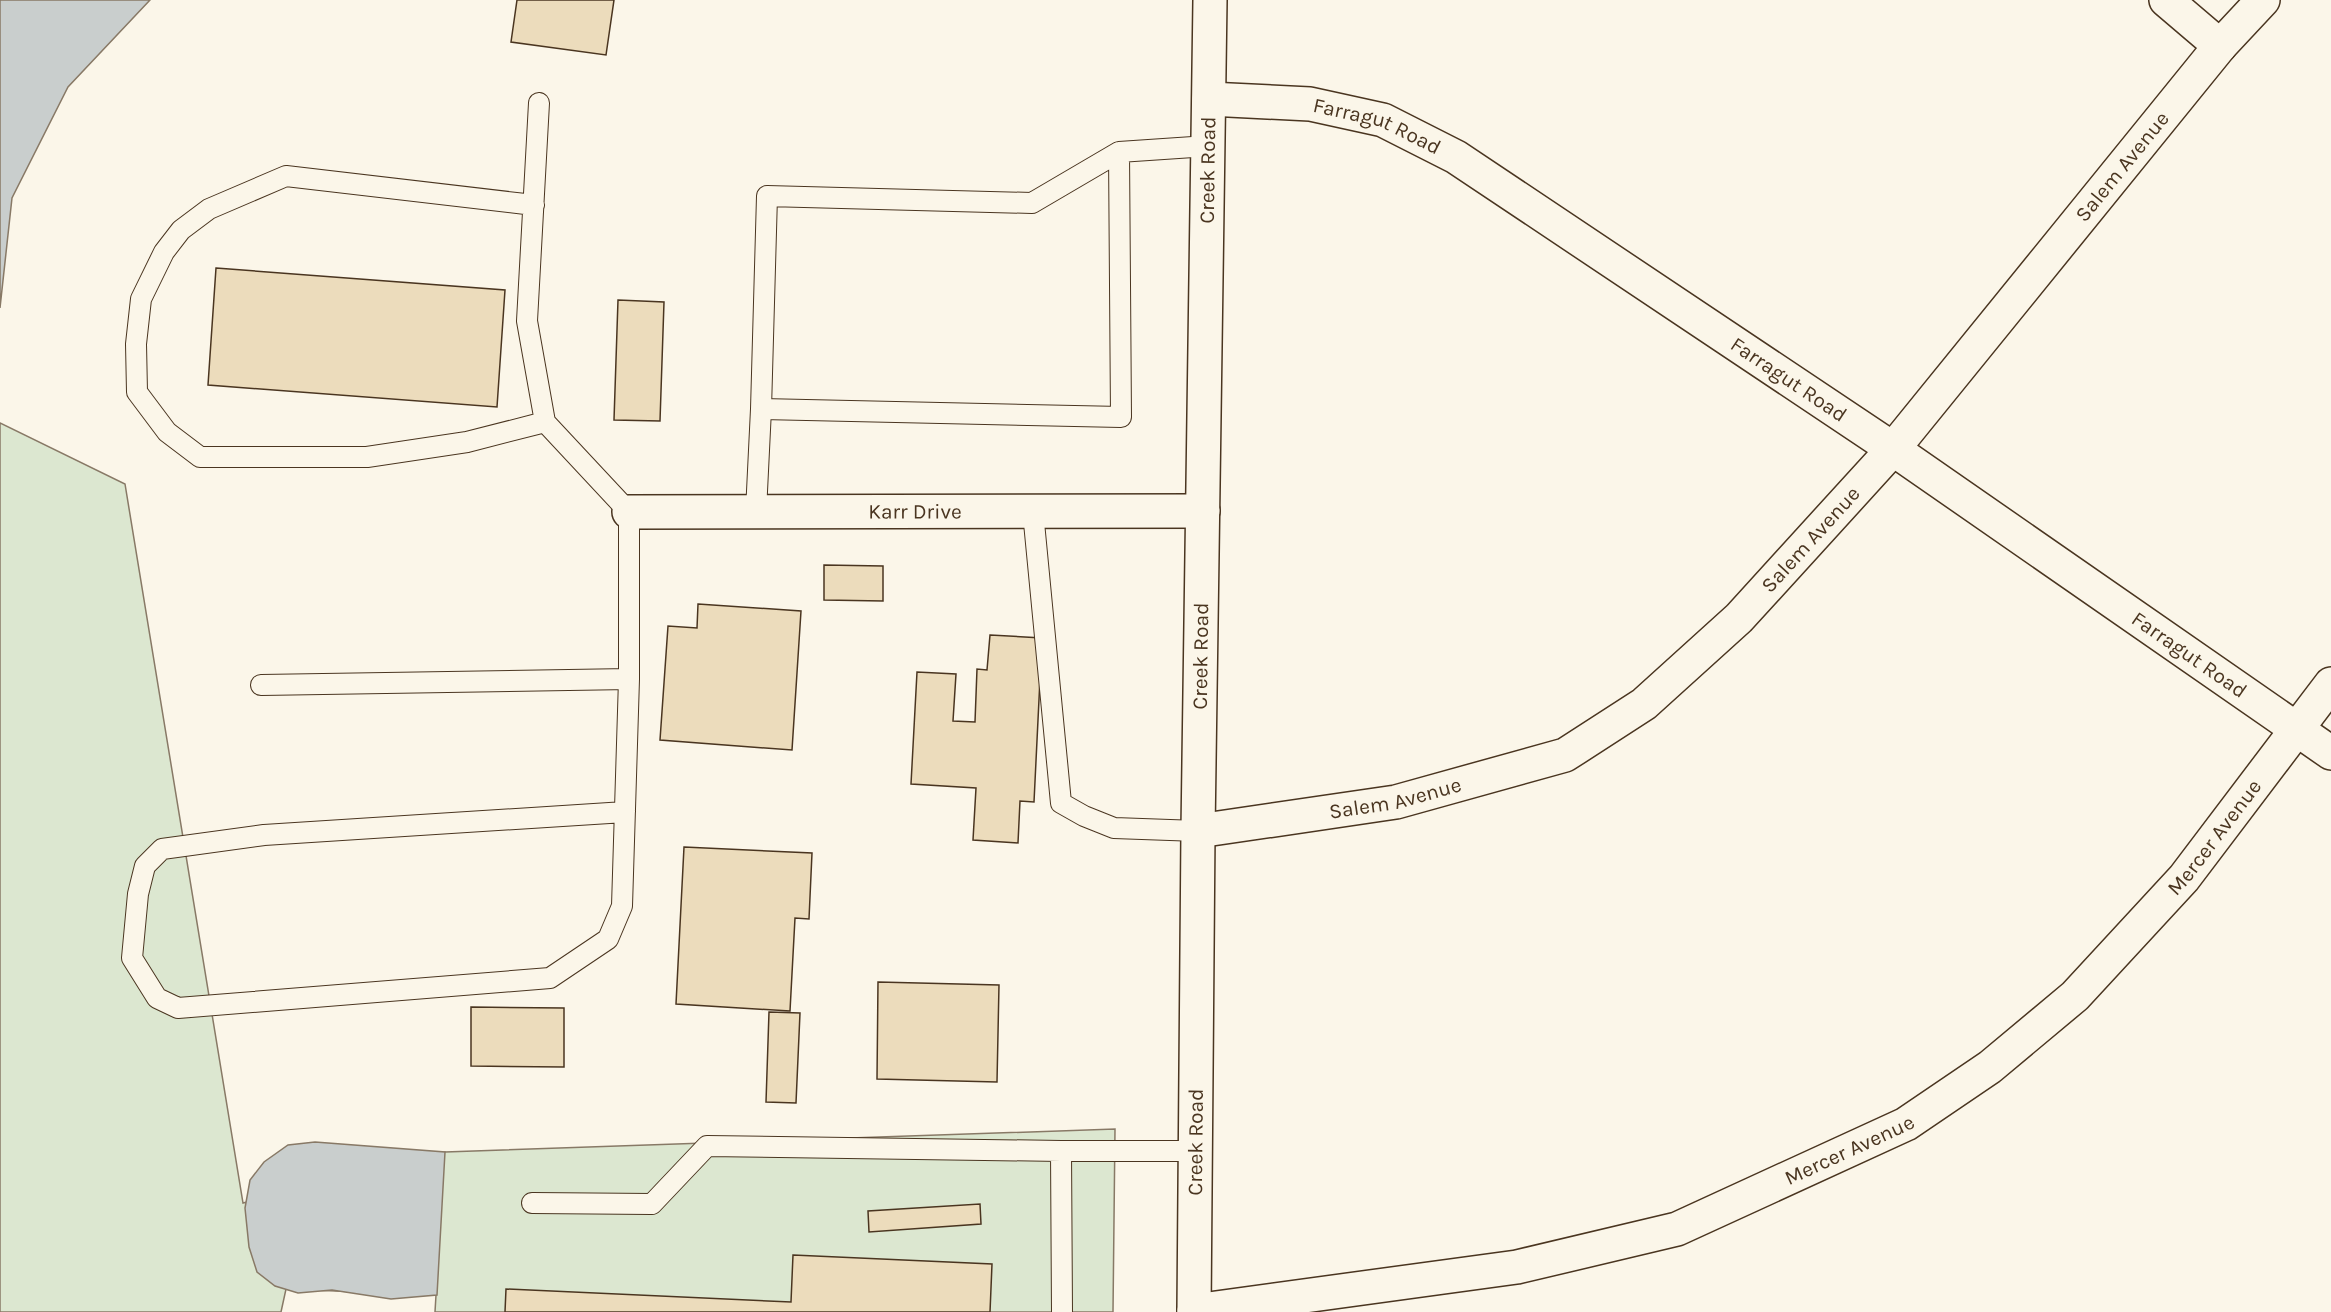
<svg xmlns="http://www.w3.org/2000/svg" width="2331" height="1312" font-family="Karla,sans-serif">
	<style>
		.green { fill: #dce7d0; stroke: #887966; stroke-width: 1.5 }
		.water { fill: #c9cecd; stroke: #887966; stroke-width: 1.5 }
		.building { fill: #ecdcbc; stroke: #4a3520; stroke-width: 1.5 }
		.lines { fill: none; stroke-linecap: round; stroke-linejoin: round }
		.service-casing { stroke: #4a3520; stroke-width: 22 }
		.minor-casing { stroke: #4a3520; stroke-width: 36 }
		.tertiary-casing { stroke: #4a3520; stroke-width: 36 }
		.service { stroke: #fbf6e9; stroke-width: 20 }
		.minor { stroke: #fbf6e9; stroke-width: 33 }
		.tertiary { stroke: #fbf6e9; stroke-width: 33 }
		.labels { text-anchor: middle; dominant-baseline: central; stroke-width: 4.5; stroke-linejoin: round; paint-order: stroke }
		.street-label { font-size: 21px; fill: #4a3520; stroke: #fbf6e9 }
	</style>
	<rect width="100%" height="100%" fill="#fbf6e9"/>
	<!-- green -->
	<path class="green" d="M0,423l125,61 118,719 202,-51 670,-23 -2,183h-678l1,-17 -150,-6 -5,23h-281z"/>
	<!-- water -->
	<path class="water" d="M0,0h150l-82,87 -56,111 -12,110z
		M315,1142l130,10 -8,143 -46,4 -59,-9 -34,3 -23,-7 -18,-14 -8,-25 -4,-39 5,-28 14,-18 24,-17z"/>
	<!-- building -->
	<path class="building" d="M517,0h97l-8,55 -95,-13z
		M216,268l289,22 -8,117 -289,-22z
		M618,300l46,2 -4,119 -46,-1z
		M824,565l59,1v35l-59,-1z
		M698,604l103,7 -9,139 -132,-10 8,-114 29,2z
		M990,635l52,3 -8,164 -14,-1 -2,42 -45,-3 3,-52 -65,-4 6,-112 39,2 -3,47 22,1 2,-53 10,1z
		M684,847l128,6 -3,66 -14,-1 -5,93 -114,-7z
		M878,982l121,3 -2,97 -120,-3z
		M471,1007l93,1v59l-93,-1z
		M769,1012l31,1 -4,90 -30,-1z
		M980,1204l1,20 -112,8 -1,-21z
		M793,1255l199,9 -2,48h-485l1,-23 285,13z"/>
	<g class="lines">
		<defs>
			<path id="service" d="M539,103l-12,218 18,101 84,90v167l-7,227 -14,33 -58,39 -372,30 -21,-10 -25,-40 6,-64 7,-28 17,-17 102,-14 361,-23
				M1119,152l-87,51 -265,-7 -6,213 360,8 -2,-265 89,-6
				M534,205l-248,-29 -77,33 -28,21 -17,22 -23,47 -5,45 1,48 30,40 33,25h167l100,-15 78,-20
				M756,512l5,-103
				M1033,512l28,291 23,13 30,12 84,3
				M261,685l368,-6
				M1061,1151h135
				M532,1203l120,1 55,-58 354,5 1,161"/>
			<g id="minor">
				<path d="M2166,0l54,46"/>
				<path id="s1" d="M1209,99l101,5 73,16 73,37 437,292 438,304"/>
				<path id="s2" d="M629,512l574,-1"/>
				<path id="s3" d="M1198,831l198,-29 169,-47 79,-51 95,-86 154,-169 327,-403 43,-46"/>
				<path id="s4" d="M1194,1311l323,-44 160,-38 229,-105 84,-57 85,-71 109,-118 147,-194"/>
			</g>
			<g id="tertiary">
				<path id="s5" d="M1194,1312l4,-481 12,-831"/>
			</g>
		</defs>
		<!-- service casing -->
		<use href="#service" class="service-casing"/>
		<!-- minor casing -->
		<use href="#minor" class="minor-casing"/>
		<!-- tertiary casing -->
		<use href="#tertiary" class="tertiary-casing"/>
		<!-- service -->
		<use href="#service" class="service"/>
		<!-- minor -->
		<use href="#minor" class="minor"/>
		<!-- tertiary -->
		<use href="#tertiary" class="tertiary"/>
	</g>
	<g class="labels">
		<!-- street labels -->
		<g class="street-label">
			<text stroke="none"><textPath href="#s1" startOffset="172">Farragut Road</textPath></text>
			<text stroke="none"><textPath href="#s3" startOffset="1190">Salem Avenue</textPath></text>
			<text stroke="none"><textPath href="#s5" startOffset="1142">Creek Road</textPath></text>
			<text stroke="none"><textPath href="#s1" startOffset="658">Farragut Road</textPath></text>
			<text stroke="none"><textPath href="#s2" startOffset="286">Karr Drive</textPath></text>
			<text stroke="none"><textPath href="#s3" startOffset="704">Salem Avenue</textPath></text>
			<text stroke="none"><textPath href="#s1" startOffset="1144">Farragut Road</textPath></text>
			<text stroke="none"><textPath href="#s5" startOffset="656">Creek Road</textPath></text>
			<text stroke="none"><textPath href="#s3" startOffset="200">Salem Avenue</textPath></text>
			<text stroke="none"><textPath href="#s4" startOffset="1166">Mercer Avenue</textPath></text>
			<text stroke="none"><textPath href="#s5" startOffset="170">Creek Road</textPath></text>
			<text stroke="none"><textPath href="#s4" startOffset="680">Mercer Avenue</textPath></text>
		</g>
	</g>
</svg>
